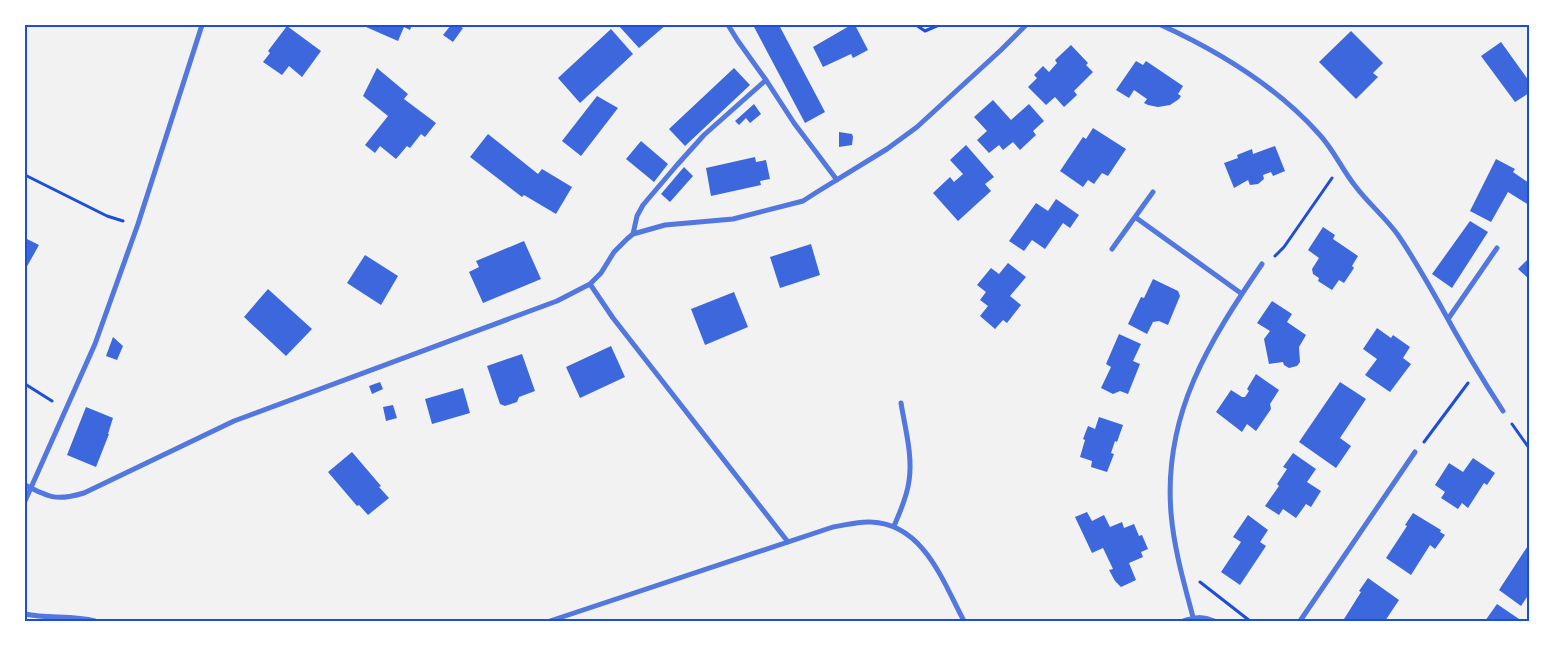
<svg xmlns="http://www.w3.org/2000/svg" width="1554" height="646" font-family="Barlow,sans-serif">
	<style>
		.building { fill: #3d67dc }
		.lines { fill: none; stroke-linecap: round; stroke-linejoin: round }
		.path { stroke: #1d4ed8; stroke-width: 3 }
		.minor { stroke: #5277de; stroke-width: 5 }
		.neatline { fill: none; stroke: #1d4ed8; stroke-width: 2 }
	</style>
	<rect width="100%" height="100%" fill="#f2f2f2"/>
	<!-- building -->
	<path class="building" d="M367,25h45l-2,5 -6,-3 -6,14 -32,-14z
		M451,25h7l5,3 -10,14 -10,-7z
		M618,25h48l-27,23z
		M753,25h26l46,87 -20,11z
		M851,25h4l13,25 -15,8 -2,-4 -28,13 -10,-20z
		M287,26l34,25 -19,26 -13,-11 -7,9 -19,-13 7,-9 -2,-2z
		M611,29l22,25 -53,49 -22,-25z
		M1351,31l32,32 -10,10 5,4 -22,22 -37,-37z
		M1501,42l28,39v12l-14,9 -34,-46z
		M1071,45l17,18 -2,2 7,7 -19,19 3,4 -13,12 -9,-10 -9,8 -18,-18 9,-9 -3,-3 9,-9 6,6 8,-9 -2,-3z
		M1136,61l7,4 3,-4 37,25 -5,8 3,2 -2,3 -9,6 -12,2 -10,-2 -4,-2 3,-4 -13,-9 -5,8 -13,-8z
		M377,68l31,26 -4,5 32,24 -11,14 -4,-3 -11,14 -3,-2 -11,13 -16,-13 -5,7 -10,-8 23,-29 -25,-20z
		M734,68l16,17 -65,61 -16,-17z
		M597,96l21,12 -37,48 -19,-15z
		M993,100l18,20 18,-16 15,17 -11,10 3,4 -16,15 -7,-8 -10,8 -4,-5 -10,8 -12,-13 10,-9 -13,-14z
		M754,104l7,10 -11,9 -4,-5 -7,7 -4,-4z
		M1093,128l33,21 -18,27 -6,-3 -8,11 -6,-4 -5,7 -23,-16 23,-34 3,2z
		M839,132l13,2 1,3 -1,8 -13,2z
		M488,134l50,40 4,-5 30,18 -16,27 -32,-19 -2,2 -52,-40z
		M641,141l27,23 -14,18 -28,-23z
		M966,145l28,32 -9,7 6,7 -33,30 -25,-28 17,-16 4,5 9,-8 -13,-14z
		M1275,146l10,25 -12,5 -2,-4 -8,3 1,4 -6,5 -8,1 -2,-5 -14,8 -10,-25 14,-5 -1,-3 15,-6 1,5z
		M755,157l1,5 10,-2 4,19 -10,2 1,4 -50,11 -5,-28z
		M1496,159l19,10 -2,3 16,11v22l-21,-13 -17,30 -21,-11z
		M684,167l9,9 -23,26 -9,-8z
		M1056,199l23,16 -9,13 -7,-5 -18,26 -13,-9 -8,11 -15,-10 27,-38 12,8z
		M1470,221l18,11 -36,56 -20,-14z
		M1323,227l12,8 -2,4 25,17 -6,10 2,2 -10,15 -5,-3 -7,10 -14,-9 1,-3 -6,-4 -1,-5 7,-11 -11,-8z
		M25,238l14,7 -14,25z
		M524,241l17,38 -58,24 -14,-31 10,-5 -3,-6z
		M811,244l9,31 -40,13 -10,-31z
		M365,255l33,21 -17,29 -34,-22z
		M1529,258v21l-11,-10z
		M1008,263l18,14 -16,19 11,9 -14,18 -4,-3 -8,9 -15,-13 8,-10 -8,-6 6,-8 -9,-7 14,-17 8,6z
		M1153,279l25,12 2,5 -12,29 -9,-4 -6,1 -6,12 -19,-10 13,-27 3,1z
		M268,289l44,40 -26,27 -42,-39z
		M734,292l14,35 -43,18 -14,-36z
		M1272,301l20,13 -5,8 19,13 -7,12 1,15 -3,4 -8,2 -5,-3 -1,-3 -14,2 -5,-25 6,-8 -13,-8z
		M1377,328l14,10 2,-3 17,12 -7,11 8,6 -21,28 -25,-17 12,-16 -14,-10z
		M1119,334l22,10 -8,17 7,3 -12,30 -8,-3 -7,3 -12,-6 10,-21 -5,-3z
		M113,337l10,9 -6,14 -11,-4z
		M611,346l14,31 -45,21 -14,-31z
		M522,354l13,37 -16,6 -2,5 -12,4 -5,-2 -13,-38z
		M1256,374l23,16 -9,14 1,5 -15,22 -9,-7 -5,8 -26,-20 15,-22 11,7h3l4,-6 -2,-2z
		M380,382l3,7 -11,5 -3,-8z
		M1340,382l26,17 -26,39 11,8 -15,22 -37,-26z
		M463,388l7,25 -38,11 -7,-25z
		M393,405l4,13 -11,3 -3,-14z
		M86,407l27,11 -5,16h1l-13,33 -29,-12z
		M1099,417l24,8 -6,17 -2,-1 -4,12 3,1 -7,18 -16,-5 1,-6 -12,-4 5,-17 -2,-1 5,-13 7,3z
		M352,452l29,34 -2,1 10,11 -21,17 -9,-10 -2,1 -29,-34z
		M1293,453l23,16 -9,13 14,9 -10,16 -5,-3 -10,14 -13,-9 -4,6 -14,-9 14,-20 -2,-2 10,-15 -4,-2z
		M1473,458l22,15 -8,12 -3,-2 -16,25 -6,-5 -4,6 -17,-11 4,-6 -10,-7 14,-22 14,9z
		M1087,512l5,9 12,-6 6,12 12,-5 2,6 10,-4 5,12 3,-1 6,14 -7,3 2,5 -14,6 7,17 -15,7 -6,-6 -6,-11 4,-1 -10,-21 -11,5 -17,-36z
		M1413,513l28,17 -1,2 5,3 -10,14 -5,-4 -19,30 -25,-17 21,-32 -2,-1z
		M1248,515l20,15 -8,12 6,4 -26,39 -19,-13 20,-30 -8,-5z
		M1529,544v50l-8,12 -22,-16z
		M1368,578l31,22 -14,21h-39l-2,-2 17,-27 -2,-1z
		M1497,604l25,17h-37z"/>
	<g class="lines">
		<!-- path -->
		<path class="path" d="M916,25l9,6 14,-6
			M25,175l82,41 16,5
			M1275,256l9,-9 48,-69
			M25,384l27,17
			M1512,424l17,24
			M1424,442l44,-59
			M1200,582l50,39"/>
		<!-- minor -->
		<path class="minor" d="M728,25l10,16 28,39 28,43 43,57
			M1161,25c57,26 116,62 158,109 15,16 23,36 37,53 13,17 29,30 42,48 15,22 28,45 41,68 20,37 41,73 64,108
			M1135,217l107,77
			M633,234l4,-18 6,-11 34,-40 27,-30 62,-55
			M1112,249l41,-57
			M590,284l23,34 175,224
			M1448,319l49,-71
			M25,485c25,13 32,16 59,8l150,-72 323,-120 33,-17 11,-11 13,-21 13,-13 6,-5 32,-9 68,-6 70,-18 14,-9 70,-43 30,-22 84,-77 25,-25
			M25,501l70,-157 43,-120 64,-199
			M894,526c6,-14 13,-29 15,-45 4,-25 -4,-53 -8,-78
			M25,614c23,5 47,1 70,7
			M1193,617c-9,-34 -19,-68 -22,-104 -8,-99 38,-171 91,-249
			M550,621l283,-94c13,-2 26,-6 38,-5 53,2 72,60 93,99
			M1183,621c11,-4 20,-5 31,0
			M1300,621l115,-169"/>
	</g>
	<!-- border -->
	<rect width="1554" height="646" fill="none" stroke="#ffffff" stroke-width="52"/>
	<rect x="26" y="26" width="1502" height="594" class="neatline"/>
</svg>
